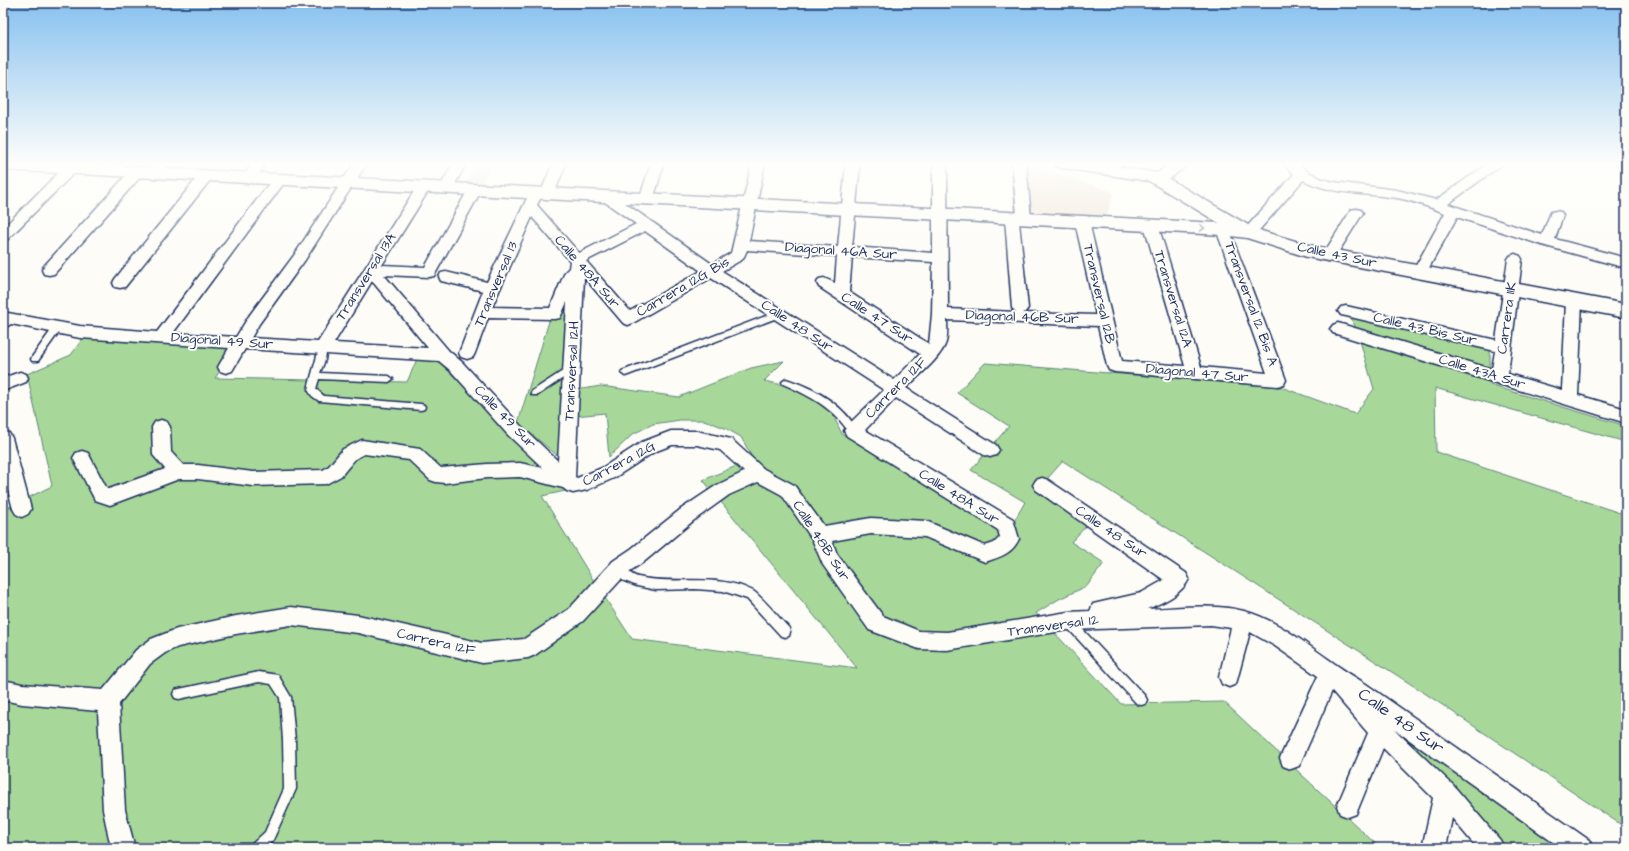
<svg xmlns="http://www.w3.org/2000/svg" width="1629" height="851" font-family="'Architects Daughter',sans-serif">
	<style>
		.built { fill: #efe3d4 }
		.green { fill: #a7d899; stroke: #61847c }
		.lines { fill: none; stroke-linecap: round; stroke-linejoin: round }
		.service-casing { stroke: #1b2f5e; stroke-width: 3 }
		.minor-casing { stroke: #1b2f5e; stroke-width: 3 }
		.tertiary-casing { stroke: #1b2f5e; stroke-width: 3 }
		.service { fill: #fdfcf7; fill-rule: evenodd }
		.minor { fill: #fdfcf7; fill-rule: evenodd }
		.tertiary { fill: #fdfcf7; fill-rule: evenodd }
		.oneway { stroke: #8c96aa }
		.labels { text-anchor: middle; dominant-baseline: central; stroke-width: 4; stroke-linejoin: round; paint-order: stroke }
		.street-label { font-size: 14px; fill: #1b2f5e; stroke: #fdfcf7 }
		.near-street-label { font-size: 17px; fill: #1b2f5e; stroke: #fdfcf7 }
	</style>
	<rect width="100%" height="100%" fill="#fdfcf7"/>
	<filter id="ink" filterUnits="userSpaceOnUse"><feTurbulence type="fractalNoise" baseFrequency=".025" numOctaves="2"/><feDisplacementMap in="SourceGraphic" scale="8" xChannelSelector="R" yChannelSelector="G"/><feConvolveMatrix kernelMatrix="1 2 1 2 8 2 1 2 1" color-interpolation-filters="sRGB"/></filter>
	<g filter="url(#ink)">
		<!-- built -->
		<path class="built" d="M476,163h15l-9,21 -15,-1z
			M1026,164l87,28 -6,24 -77,-5z"/>
		<!-- green -->
		<path class="green" d="M572,283l-8,178 -46,-38 32,-105z
			M1349,313l141,30v42l136,41v16l-191,-54 1,64 190,63v313l-203,-136 -360,-231 -24,27 51,34 -19,20 33,21 -17,23 -28,13 -23,14 85,91 103,-2 156,146h-1377v-338l49,-24 -25,-112 44,-19 12,-17 153,10 -21,30 192,4 10,-23 21,2 132,129 -28,6 50,82 40,61 225,29 -154,-188 50,-21 -12,-22 -16,-9 -21,-8h-24l-27,4 -20,10 -24,23 -4,-44 -30,3 1,-26 25,-4 78,11 72,-29 33,-7 -20,20 33,7 35,25 10,21 176,101 -5,-12 12,-21 -54,-32 38,-44 -52,-33 28,-30 296,24 74,27 19,-25 -17,-58z
			M1354,694l216,154h-69z"/>
		<g class="lines">
			<defs>
				<path id="service" d="M779,311l4,3 -1,2 -154,59 -3,1 -4,-3 1,-2z
					M58,324l3,1 1,2 -1,2 -23,32h-6l-1,-2 1,-2 23,-32z
					M323,344l4,3 -2,13 -5,13 69,3 4,3 -4,3 -70,-3 -3,10 8,7 97,8 3,1 1,2 -1,2 -3,1 -102,-9 -7,-5 -4,-6c3,-15 8,-28 11,-43z
					M572,365l4,3 -1,2 -37,25h-6l-1,-2 1,-2z
					M786,379c28,9 57,25 72,52l-2,3h-6c-16,-26 -40,-38 -67,-50l-1,-2z
					M620,563c9,3 5,10 18,14 38,9 79,-5 115,14 8,5 28,29 36,37l1,4 -1,4 -4,1 -4,-1 -34,-37 -24,-8 -28,-2 -39,1 -19,-4 -15,-6 -7,-13 1,-3z
					M1069,617l4,2 72,77 2,4 -2,4 -4,1 -4,-1 -72,-79 -1,-3 1,-3z
					M259,672l19,3 13,22 4,43 1,49 -23,51 -8,8h-15l2,-4 13,-12 19,-43 -1,-49 -3,-42 -9,-14 -12,-2 -80,17 -4,-1 -2,-4 2,-4 4,-1z"/>
				<path id="minor" d="M154,163h14l-10,13h-10l-2,-3z
					M253,163h13l-12,18h-10l-2,-3z
					M354,163h13l-62,97 -46,64 -8,14 67,4 100,-157 5,-1 5,1 2,3 -48,77 43,2 44,-79 5,-1 5,1 2,3 -47,85 -5,1 -45,-2 65,76 14,12 57,62 38,36 9,-159 -7,16 -5,1 -67,-1 -13,35 -2,4 -6,2 -6,-2 -2,-4 24,-62 -42,-10 -2,-4 2,-4 5,-1 41,10 42,-88 5,-1 5,1 2,3 -4,8 42,48 57,-29 -34,-24 -2,-3 2,-3 5,-1 5,1 100,70 19,-11 21,-90h13l-16,78 89,6 8,-84h14l-8,84 81,6v-90h14l1,146 68,3 -4,-4 -7,-90 2,-3 5,-1 5,1 -5,-52h14l5,56 -2,3 -5,1 -5,-1 9,86 -3,4 -2,1 73,2 -21,-93 2,-3 5,-2 5,2 2,3 33,139 63,5 -41,-141 2,-3 5,-2 5,2 2,3 43,142 66,6 -51,-144 2,-3 5,-2 5,2 58,154 -2,4 -6,2 -163,-14 -6,-2 -2,-4 -9,-40 -151,-6c0,7 1,15 -1,22 -4,15 -29,35 -40,46l90,57 3,5 -3,5 -6,2 -6,-2 -88,-57 -31,32 148,89 6,20c-7,15 -19,18 -34,23l-60,-25 -54,-3 -39,7 5,13 46,62 36,15 28,1 121,-20 22,-1 3,-7 48,-11 23,-13 -128,-90 -3,-5 3,-5 6,-2 6,2 138,93 3,6c-8,16 -27,24 -42,30 31,-1 66,-6 97,2 31,8 58,30 84,48 12,9 25,17 38,25l223,156 4,8h-32l-167,-119 59,56 47,55 4,8h-27l-25,-30 -6,30h-24l11,-50 -50,-50 -27,66 -8,3 -8,-3 -3,-8 31,-73 -36,-42 -33,75 -8,3 -8,-3 -3,-8 38,-82 -43,-30 -25,-14 -14,52 -7,3 -7,-3 -3,-7 12,-49 -20,-3 -143,5 -121,20 -28,-1 -50,-19 -46,-65 -11,-26 -30,-44 -24,-13 -29,13 -36,26 -48,40 -18,12 -44,48 -48,34 -7,3 -46,5 -124,-30 -67,-8 -55,9 -58,13 -13,6 -15,11 -31,40 6,106 10,38h-24l-8,-38 -5,-99 -76,-7 -19,-4v-20l19,4 81,6 33,-40 15,-11 26,-10 59,-13 55,-9 67,8 124,28 42,-4 45,-30 44,-48 18,-12 50,-40 36,-24 27,-13 -24,-22 -23,-5h-25l-18,7 -40,26 -27,12 -14,3 -6,-2 -4,-3 -43,-11 -33,1 -42,5 -9,-1 -6,-2 -21,-20 -45,-6 -9,5 -14,17 -15,8 -73,2 -55,-7h-19l-69,26 -15,-5 -22,-42 3,-5 6,-2 6,2 19,36h2l56,-20 -12,-14 -1,-28 3,-5 6,-2 6,2 3,5 1,25 12,13h15l55,7 70,-2 6,-4 14,-17 19,-9 58,9 21,19 46,-4 33,-1 23,5 -35,-33 -57,-64 -12,-10 -194,-12 -13,22 -6,2 -6,-2 -2,-4 11,-19 -149,-10 -69,-14 -8,5v-15l5,-1 72,13 77,6 117,-155 5,-1 5,1 2,3 -2,3 -111,150 63,4 13,-21 46,-62zM532,217l38,44 -1,7 -4,4 -15,36 -58,-1zM645,231l56,40 -71,40 -44,-50zM747,250l90,6 -2,27 -11,-5 -5,1 -2,4 2,4 101,67 -26,26 -172,-109 21,-12zM852,257l81,5 -1,52 -3,30 -80,-52zM584,277l39,46 5,2 5,-2 78,-45 173,112 -37,36 -3,5 3,5 151,94 2,7 -6,6 -9,3 -59,-25 -55,-3 -47,8 -30,-41 -30,-16 -33,-30 -34,-8h-26l-29,11 -40,26 -25,10 -2,-1zM372,281l56,67 -94,-5z
					M453,163h13l-15,29 -5,1 -5,-1 -2,-3z
					M553,163h13l-12,31 -2,3 -5,1 -5,-1 -2,-3z
					M651,163h13l-11,37 -2,3 -5,1 -5,-1 -2,-3z
					M1108,163h15l-10,10h-10l-2,-3z
					M1282,163h15l10,8 15,8 12,3 63,8 39,10 53,-37h15l-56,41 94,31 9,-23 5,-1 5,1 2,3 -8,24 71,19v10l-84,-23 -85,-28 -32,58 -5,1 -5,-1 -2,-4 32,-58c-16,-6 -31,-12 -48,-15 -32,-5 -64,-3 -94,-18l-49,56 -5,2 -5,-2 -2,-3 2,-3 50,-56z
					M70,165l5,1 2,3 -2,3 -67,67 -5,2v-13l62,-62z
					M137,168l5,1 2,3 -2,3 -88,99 -5,1 -5,-1 -2,-4 2,-4 88,-97z
					M206,172l5,1 2,3 -2,3 -86,108 -5,1 -5,-1 -2,-4 2,-4 86,-106z
					M1356,209l5,1 2,3 -29,46 -5,2 -5,-2 -2,-3 2,-3 27,-43z
					M1515,254l5,2 2,3 -14,115 54,16 4,-89 3,-4 5,-1 5,1 3,4 -4,94 48,14v14l-293,-90 -3,-4 3,-4 5,-2 154,46 3,-18 -149,-35 -5,-1 -3,-4 3,-4 5,-1 150,34 12,-81 2,-3z
					M20,372l6,2 2,4 -2,4 -23,9v-13z
					M3,431l6,2 3,5 19,71 -3,5 -6,3 -6,-3 -3,-5 -10,-38z"/>
				<path id="tertiary" d="M3,163h63l1153,60 -70,-42 -87,-13 -6,-2 -2,-3h43l60,10 14,-10h19l-21,16 86,50 54,16 317,59v14l-319,-61 -60,-19 -24,-3 -1220,-65z"/>
			</defs>
			<!-- service casing -->
			<use href="#service" class="service-casing"/>
			<!-- minor casing -->
			<use href="#minor" class="minor-casing"/>
			<!-- tertiary casing -->
			<use href="#tertiary" class="tertiary-casing"/>
			<!-- service -->
			<use href="#service" class="service"/>
			<!-- minor -->
			<use href="#minor" class="minor"/>
			<!-- tertiary -->
			<use href="#tertiary" class="tertiary"/>
		</g>
		<!-- one-way arrows -->
		<defs><path id="oneway-chevron" d="M-2-3.5L2.5 0L-2 3.5" fill="none" stroke-width="1.6" stroke-linecap="round" stroke-linejoin="round"/></defs>
		<use class="oneway" href="#oneway-chevron" transform="translate(1202 228) rotate(3)"/>
	</g>
	<!-- sky -->
	<linearGradient id="sky" x2="0" y2="1"><stop stop-color="#88c1ef"/><stop offset="0.58" stop-color="#fefefb"/><stop offset="1" stop-color="#fefefb" stop-opacity="0"/></linearGradient>
	<rect width="1629" height="283" fill="url(#sky)"/>
	<g class="labels">
		<!-- street labels -->
		<g class="street-label">
			<text transform="translate(841 251) rotate(4)">Diagonal 46A Sur</text>
			<text transform="translate(1337 255) rotate(12)">Calle 43 Sur</text>
			<text transform="translate(587 272) rotate(49)">Calle 48A Sur</text>
			<text transform="translate(366 277) rotate(-58)">Transversal 13A</text>
			<text transform="translate(496 284) rotate(-67)">Transversal 13</text>
			<text transform="translate(683 287) rotate(-30)">Carrera 12G Bis</text>
			<text transform="translate(1099 294) rotate(77)">Transversal 12B</text>
			<text transform="translate(1173 299) rotate(73)">Transversal 12A</text>
			<text transform="translate(1251 304) rotate(70)">Transversal 12 Bis A</text>
			<text transform="translate(1022 317) rotate(2)">Diagonal 46B Sur</text>
			<text transform="translate(877 318) rotate(33)">Calle 47 Sur</text>
			<text transform="translate(1507 318) rotate(-82)">Carrera 11K</text>
			<text transform="translate(797 326) rotate(33)">Calle 48 Sur</text>
			<text transform="translate(1425 329) rotate(13)">Calle 43 Bis Sur</text>
			<text transform="translate(222 341) rotate(4)">Diagonal 49 Sur</text>
			<text transform="translate(572 371) rotate(-87)">Transversal 12H</text>
			<text transform="translate(1482 372) rotate(17)">Calle 43A Sur</text>
			<text transform="translate(1197 373) rotate(5)">Diagonal 47 Sur</text>
			<text transform="translate(896 388) rotate(-45)">Carrera 12F</text>
			<text transform="translate(505 417) rotate(46)">Calle 49 Sur</text>
			<text transform="translate(619 464) rotate(-28)">Carrera 12G</text>
			<text transform="translate(959 497) rotate(32)">Calle 48A Sur</text>
			<text transform="translate(1111 532) rotate(34)">Calle 48 Sur</text>
			<text transform="translate(821 541) rotate(57)">Calle 48B Sur</text>
			<text transform="translate(1053 626) rotate(-8)">Transversal 12</text>
			<text transform="translate(436 642) rotate(13)">Carrera 12F</text>
		</g>
		<!-- near-street labels -->
		<g class="near-street-label">
			<text transform="translate(1401 721) rotate(35)">Calle 48 Sur</text>
		</g>
	</g>
	<!-- margin -->
	<rect width="1629" height="851" fill="none" stroke="#fdfcf7" stroke-width="16"/>
	<rect x="8" y="8" width="1613" height="835" fill="none" stroke="#1b2f5e" stroke-width="1.5" filter="url(#ink)"/>
</svg>
